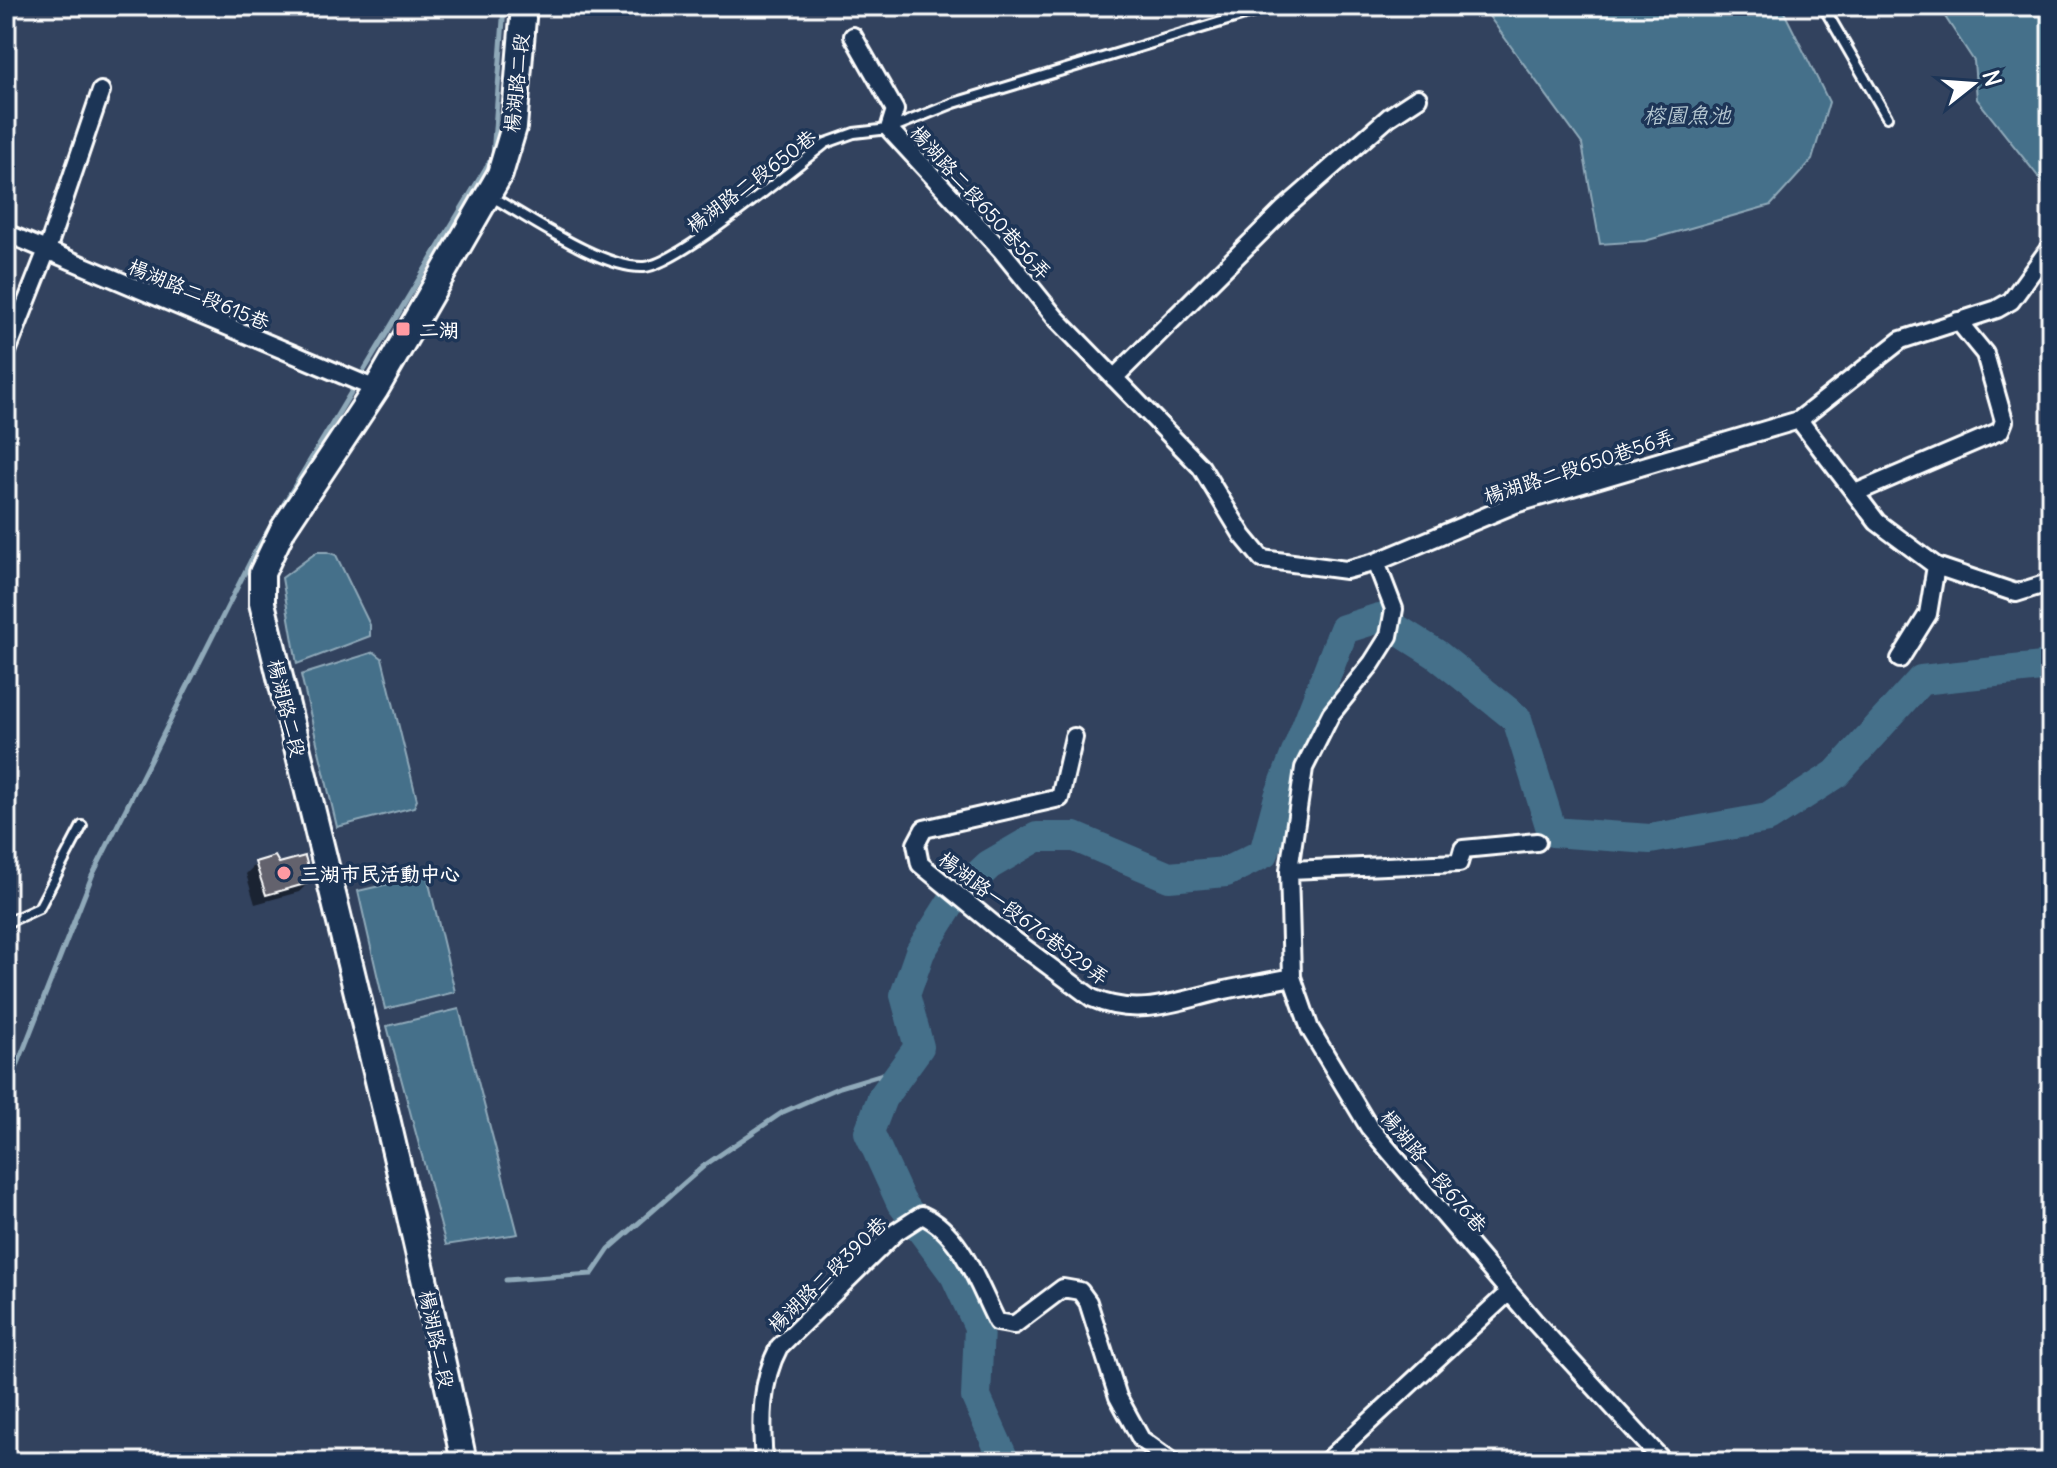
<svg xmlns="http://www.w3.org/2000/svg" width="2057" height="1468" font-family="Delius,'LXGW WenKai TC',sans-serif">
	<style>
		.water { fill: #44708a; stroke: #8fa9b9; stroke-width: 2 }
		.shadow { fill: #0007 }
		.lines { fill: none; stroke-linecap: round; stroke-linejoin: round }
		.stream { stroke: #8fa9b9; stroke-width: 5 }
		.river { stroke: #44708a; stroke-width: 30 }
		.building { fill: #63626d; stroke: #fff; stroke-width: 2 }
		.lane-casing { stroke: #fff; stroke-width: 14 }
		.street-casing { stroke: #fff; stroke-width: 22 }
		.secondary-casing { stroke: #fff; stroke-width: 30 }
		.lane { stroke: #1d3557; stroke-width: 8 }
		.street { stroke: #1d3557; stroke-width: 16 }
		.secondary { stroke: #1d3557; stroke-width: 24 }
		.poi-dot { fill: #ff9aa2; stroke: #1d3557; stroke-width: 3 }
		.labels { text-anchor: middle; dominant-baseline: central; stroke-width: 7; stroke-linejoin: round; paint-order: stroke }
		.street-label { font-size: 20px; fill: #fff; stroke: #1d3557 }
		.poi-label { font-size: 20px; font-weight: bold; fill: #fff; stroke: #1d3557; text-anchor: start }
		.water-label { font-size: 22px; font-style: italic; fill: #b4c6d0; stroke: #1d3557 }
	</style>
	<rect width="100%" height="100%" fill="#32425e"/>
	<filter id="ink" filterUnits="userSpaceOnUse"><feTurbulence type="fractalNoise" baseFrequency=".0125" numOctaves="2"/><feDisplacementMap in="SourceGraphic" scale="16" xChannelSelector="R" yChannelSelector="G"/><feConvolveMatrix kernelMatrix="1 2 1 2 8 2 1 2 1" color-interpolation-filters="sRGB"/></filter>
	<g filter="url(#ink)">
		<!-- water -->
		<path class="water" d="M1484,6h297l48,96 -17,58 -41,45 -126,36 -45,3 -18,-100 -99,-136z
			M1938,6h113v180l-3,3 -71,-90 -3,-38z
			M317,552h10l9,3 34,70v11l-73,28 -15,-86z
			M374,652l8,6 35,142 -3,7 -77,20 -36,-152z
			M427,875l28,117 -70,17 -27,-118z
			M459,1009l59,225 -72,11 -59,-219z"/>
		<!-- shadow -->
		<path class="shadow" d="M256,864l54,17 -11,11 -44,12 -9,-30z"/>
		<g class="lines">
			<!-- stream -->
			<path class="stream" d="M6,1094l86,-218 163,-324 238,-396 11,-150
				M506,1280l86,-6 17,-25 96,-84 78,-53 57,-25 63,-19"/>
			<!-- river -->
			<path class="river" d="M1005,1462l-29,-65 3,-70 -24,-52 -54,-73 -32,-70 13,-34 37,-51 -14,-52 15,-43 34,-54 35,-33 48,-28h38l94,40 57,-5 38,-19 15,-56 65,-168 35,-11 57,36 81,65 35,113 98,7 118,-21 68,-44 85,-94 130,-14"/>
		</g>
		<!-- building -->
		<path class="building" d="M275,856l4,7 26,-7 7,26 -46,13 -11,-33z"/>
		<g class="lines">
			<defs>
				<path id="lane" d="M1823,6l64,111
					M490,196c38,21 112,73 154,71 34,-2 149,-99 182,-124l28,-10 35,-4 65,-26 320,-97
					M6,923l33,-15 43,-82"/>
				<path id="street" d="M853,36l42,74 -6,19 112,121 54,67 146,150 42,69 19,23 84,11 30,-8 18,47 -5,27 -17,27 -41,51 -27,54 -15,102 3,107 18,52 59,98 165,194 130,141
					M6,233l370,156
					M6,354l41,-104 54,-159
					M1114,378l170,-169 105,-92 29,-19
					M1799,420l78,102 59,44 80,27 35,-11
					M1855,493l145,-62 4,-10 -19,-67 -27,-33
					M1376,562l139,-58 284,-84 102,-80 96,-31 14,-8 40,-55
					M1900,659l28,-45 8,-48
					M1074,737l-14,61 -136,31 -8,15 4,20 78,64 94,70c46,21 88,2 133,-8 22,-5 45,-8 67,-13
					M1289,870l170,-7 4,-14 74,-7
					M764,1462c-3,-39 -4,-80 15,-115l117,-115 26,-17c40,18 56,70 75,107l17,3 49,-37 17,3 8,11 30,95 23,42 32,23
					M1326,1462l183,-170"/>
				<path id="secondary" d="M464,1462c-60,-288 -133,-573 -202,-859v-30l21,-44 93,-140 124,-215 14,-47 10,-121"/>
			</defs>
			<!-- lane casing -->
			<use href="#lane" class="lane-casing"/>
			<!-- street casing -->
			<use href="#street" class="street-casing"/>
			<!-- secondary casing -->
			<use href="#secondary" class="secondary-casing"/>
			<!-- lane -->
			<use href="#lane" class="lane"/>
			<!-- street -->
			<use href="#street" class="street"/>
			<!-- secondary -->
			<use href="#secondary" class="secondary"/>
		</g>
	</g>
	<!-- markers -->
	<g class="poi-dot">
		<rect x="395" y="321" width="16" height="16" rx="4"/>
		<circle cx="284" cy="873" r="8"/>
	</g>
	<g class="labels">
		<!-- street labels -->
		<g class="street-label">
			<text transform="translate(516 83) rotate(-84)">楊湖路二段</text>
			<text transform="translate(751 181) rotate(-37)">楊湖路二段650巷</text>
			<text transform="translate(981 202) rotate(48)">楊湖路二段650巷56弄</text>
			<text transform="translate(199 294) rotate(23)">楊湖路二段615巷</text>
			<text transform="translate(1579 466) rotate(-18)">楊湖路二段650巷56弄</text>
			<text transform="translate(287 708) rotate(76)">楊湖路二段</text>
			<text transform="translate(1024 918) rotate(37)">楊湖路一段676巷529弄</text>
			<text transform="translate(1434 1171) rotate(50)">楊湖路一段676巷</text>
			<text transform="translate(827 1274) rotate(-44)">楊湖路二段390巷</text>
			<text transform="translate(437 1339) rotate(78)">楊湖路二段</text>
		</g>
		<!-- poi labels -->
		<g class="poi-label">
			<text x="419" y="329">二湖</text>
			<text x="300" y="873">三湖市民活動中心</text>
		</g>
		<!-- water labels -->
		<g class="water-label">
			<text x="1687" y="115">榕園魚池</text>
		</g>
	</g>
	<!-- margin -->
	<rect width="2057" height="1468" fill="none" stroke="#1d3557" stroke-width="32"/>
	<rect x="16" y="16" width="2025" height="1436" fill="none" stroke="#fff" stroke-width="3" filter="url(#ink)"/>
	<!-- north arrow -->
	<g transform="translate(1973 84) rotate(73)" stroke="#1d3557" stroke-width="6" paint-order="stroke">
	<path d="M0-6L14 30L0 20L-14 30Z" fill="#ffffff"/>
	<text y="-12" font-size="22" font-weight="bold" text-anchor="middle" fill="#ffffff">N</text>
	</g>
</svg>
